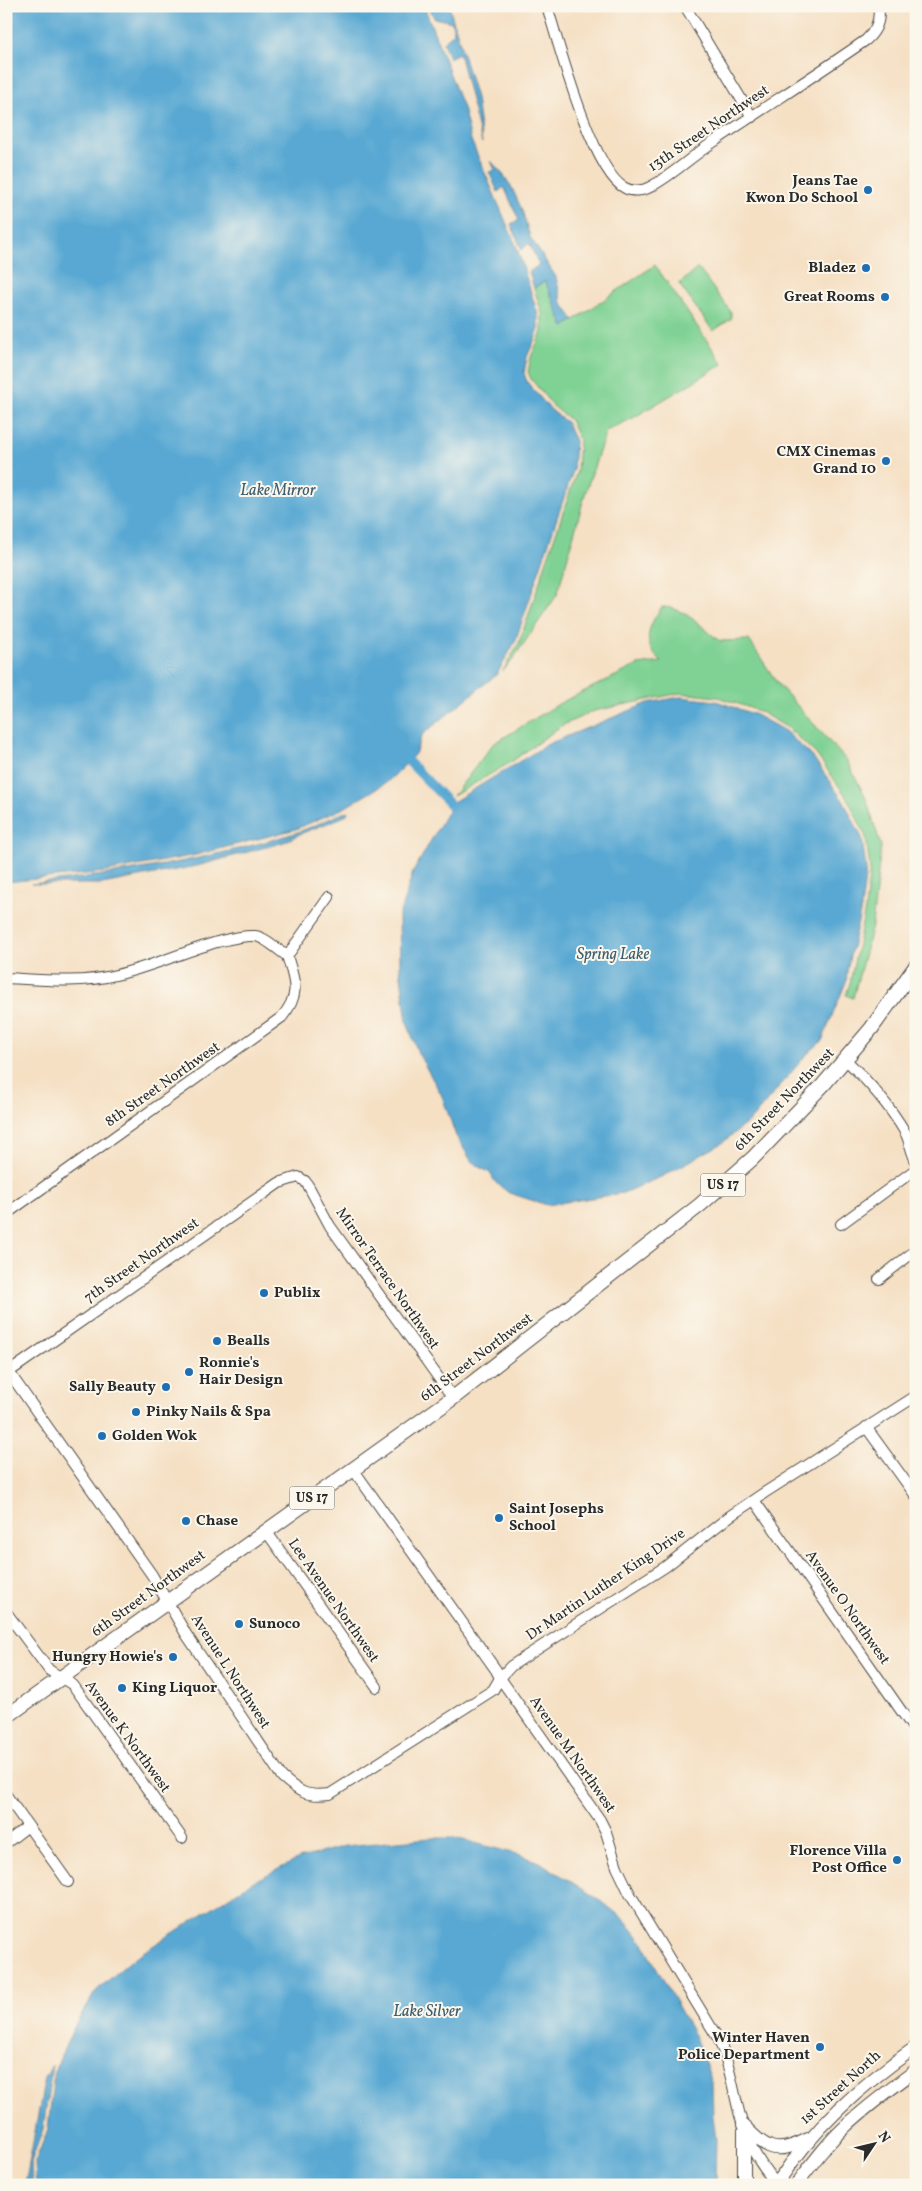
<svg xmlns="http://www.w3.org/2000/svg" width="922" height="2191" font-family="Vollkorn,serif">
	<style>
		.green { fill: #80d294; stroke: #567e60 }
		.water { fill: #59a8d3; stroke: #426a7f }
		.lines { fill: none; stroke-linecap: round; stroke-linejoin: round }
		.canal { stroke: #59a8d3; stroke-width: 9 }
		.minor-casing { stroke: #494642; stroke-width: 12 }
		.major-casing { stroke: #494642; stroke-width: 14 }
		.highway-casing { stroke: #494642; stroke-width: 16 }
		.minor { stroke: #fff; stroke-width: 10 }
		.major { stroke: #fff; stroke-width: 12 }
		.highway { stroke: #fff; stroke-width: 14 }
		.poi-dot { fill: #1f6fb2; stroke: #fbf7ec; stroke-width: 2 }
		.labels { text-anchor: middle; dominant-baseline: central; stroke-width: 4; stroke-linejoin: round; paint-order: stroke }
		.shield { fill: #fbf7ec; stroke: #696865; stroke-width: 1 }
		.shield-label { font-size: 14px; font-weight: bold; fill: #2b2b2b }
		.street-label { font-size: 15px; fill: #2b2b2b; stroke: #fbf7ec }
		.poi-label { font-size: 15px; font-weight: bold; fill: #2b2b2b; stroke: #fbf7ec; text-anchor: start }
		.water-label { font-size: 16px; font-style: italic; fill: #3d5d6e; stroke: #fbf7ec }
	</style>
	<rect width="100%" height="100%" fill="#fbf7ec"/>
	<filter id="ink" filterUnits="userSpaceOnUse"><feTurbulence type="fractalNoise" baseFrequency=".02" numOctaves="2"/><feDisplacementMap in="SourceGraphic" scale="10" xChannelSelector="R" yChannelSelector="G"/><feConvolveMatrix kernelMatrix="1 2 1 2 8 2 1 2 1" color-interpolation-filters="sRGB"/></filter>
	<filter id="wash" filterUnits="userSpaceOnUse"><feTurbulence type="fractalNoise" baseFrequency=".0096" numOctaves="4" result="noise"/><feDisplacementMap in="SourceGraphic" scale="20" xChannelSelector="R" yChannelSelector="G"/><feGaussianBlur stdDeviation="1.12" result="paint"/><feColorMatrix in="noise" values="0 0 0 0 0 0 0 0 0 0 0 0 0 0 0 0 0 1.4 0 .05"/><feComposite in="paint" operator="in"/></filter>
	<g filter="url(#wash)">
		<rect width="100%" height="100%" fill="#f5e0c4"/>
		<!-- green -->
		<path class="green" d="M655,265l68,99 -90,54 -27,13 -21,63 -28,101 -44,64 -10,12 16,-28 58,-172 2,-31 -9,-20 -18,-15 -21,-26 -3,-7 3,-15 11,-25v-19l-8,-25 11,-8 19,47z
			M698,268l33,44v7l-18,12 -34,-47z
			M662,607c23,0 40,21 58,34l29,-1 29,44 69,77 19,37 15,48 -9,80 -19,72 -7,-3 4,-12 15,-74 5,-40 -4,-32 -18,-38 -32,-45 -28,-26 -29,-17 -41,-14 -38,-4 -86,18 -33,15 -50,36 -58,34 40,-52 69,-42 76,-37 24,-3c-21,-17 -15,-35 0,-55z"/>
		<!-- water -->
		<path class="water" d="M6,6h418l39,102 8,32 46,108 21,67v17l-11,25 -3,16 3,9 22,26 17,14 9,19 -2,30 -58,171 -18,32 -75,61 -7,19 -16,17 -13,12 -42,25 -48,21 -100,26 -91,17 -99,10z
			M429,6h20l27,92 6,45 -23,-90 -10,5 -6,-16 11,-9 -2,-11 -18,-4z
			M491,161l14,16 7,11 10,22 8,27 26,40 6,26 12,17 -10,7 -19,-46 -11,7 -5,-16 10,-7 -10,-22 -7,7 -11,-26 8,-4 -15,-33 -6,5 -9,-20 6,-2z
			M680,697l36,4 40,14 29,16 28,26 31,45 18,36 4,31 -5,40 -13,56 -2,17 -24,59 -17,15 -53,63 -31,25 -58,32 -40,17 -76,12 -38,-12 -14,-11 -5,-9 -18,-11 -16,-26 -14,-40 -24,-43 -11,-31 -7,-53 -1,-53 14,-44 40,-70 95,-58 100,-41z
			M348,811l-1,3 -4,3 -43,17 -16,8 -87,24 -95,18h-71c89,-10 178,-24 264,-51 18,-6 35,-15 53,-22z
			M430,1838h25l66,17 20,8 59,37 26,21 17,22 52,94 17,45 1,34 3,23 -1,46h-679l-1,-23 13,-33 6,-57 19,-43 23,-38 38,-33 120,-77 45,-22 46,-13z
			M52,2065l-9,64 -12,33 1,23h-7l20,-107z"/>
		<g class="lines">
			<!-- canal -->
			<path class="canal" d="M408,761l43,44"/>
		</g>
	</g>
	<g filter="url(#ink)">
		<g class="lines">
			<defs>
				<path id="minor" d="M547,6c11,36 46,167 78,182 7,4 18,3 25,-1 23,-12 43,-32 65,-46 50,-34 101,-66 151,-101 10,-9 15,-20 12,-34
					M685,6l67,111
					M287,956l42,-59
					M6,978c37,2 74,6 110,-3 35,-8 67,-23 101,-33 12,-3 25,-7 38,-6 10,1 23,14 32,20
					M846,1060c22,21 43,45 59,72 5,9 6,20 11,29
					M6,1214l276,-197c19,-23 13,-35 5,-61
					M841,1224l75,-55
					M879,1279l37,-29
					M6,1368l146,207 34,59 96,143c17,15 24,20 48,17l163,-104 7,-12 11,-12 154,-99 65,-51 34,-23 152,-97
					M6,1374l273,-191 19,-6 7,4 4,6 21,39 123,172
					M866,1427l50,69
					M353,1469l143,201 4,8 100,142 6,12 11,35 13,27 89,146c13,29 15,60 25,89 6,19 20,42 34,56
					M754,1500l162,232
					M266,1531l111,156
					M6,1612l43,58 24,15 109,153
					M6,1795l62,87
					M6,1843l22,-17"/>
				<path id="major" d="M743,2125c24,24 32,31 65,14
					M744,2185v-54
					M776,2185c37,-57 85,-100 140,-138
					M796,2185c16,-21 31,-42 50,-59 22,-21 46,-38 70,-56"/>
				<path id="highway" d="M6,1717l447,-319 247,-193 53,-47 70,-73 48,-56 45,-63"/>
			</defs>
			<!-- minor casing -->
			<use href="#minor" class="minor-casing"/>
			<!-- major casing -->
			<use href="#major" class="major-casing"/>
			<!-- highway casing -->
			<use href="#highway" class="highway-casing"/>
			<!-- minor -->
			<use href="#minor" class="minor"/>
			<!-- major -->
			<use href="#major" class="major"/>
			<!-- highway -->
			<use href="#highway" class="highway"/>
		</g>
	</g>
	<!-- markers -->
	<g class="poi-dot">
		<circle cx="868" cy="190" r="5"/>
		<circle cx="866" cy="268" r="5"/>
		<circle cx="885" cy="297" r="5"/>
		<circle cx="886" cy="461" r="5"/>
		<circle cx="264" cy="1293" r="5"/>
		<circle cx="217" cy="1341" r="5"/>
		<circle cx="189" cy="1372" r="5"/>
		<circle cx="166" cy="1387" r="5"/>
		<circle cx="136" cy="1412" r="5"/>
		<circle cx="102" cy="1436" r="5"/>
		<circle cx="499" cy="1518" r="5"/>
		<circle cx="186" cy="1521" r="5"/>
		<circle cx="239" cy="1624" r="5"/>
		<circle cx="173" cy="1657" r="5"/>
		<circle cx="122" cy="1688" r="5"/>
		<circle cx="897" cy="1860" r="5"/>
		<circle cx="820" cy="2047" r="5"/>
	</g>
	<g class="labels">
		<!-- shield labels -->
		<g class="shield">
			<rect x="700.5" y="1173.5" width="45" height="23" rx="4"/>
			<rect x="289.5" y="1486.5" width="45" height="23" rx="4"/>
		</g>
		<g class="shield-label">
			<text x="723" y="1185">US 17</text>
			<text x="312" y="1498">US 17</text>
		</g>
		<!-- street labels -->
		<g class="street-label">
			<text transform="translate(709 129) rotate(-34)">13th Street Northwest</text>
			<text transform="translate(163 1085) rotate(-35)">8th Street Northwest</text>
			<text transform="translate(785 1100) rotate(-46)">6th Street Northwest</text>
			<text transform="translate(142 1261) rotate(-35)">7th Street Northwest</text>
			<text transform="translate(387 1279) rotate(55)">Mirror Terrace Northwest</text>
			<text transform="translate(477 1358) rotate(-37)">6th Street Northwest</text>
			<text transform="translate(606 1585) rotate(-34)">Dr Martin Luther King Drive</text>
			<text transform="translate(149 1594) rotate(-36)">6th Street Northwest</text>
			<text transform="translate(333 1601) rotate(55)">Lee Avenue Northwest</text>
			<text transform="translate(847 1608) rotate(55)">Avenue O Northwest</text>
			<text transform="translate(230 1672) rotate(57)">Avenue L Northwest</text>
			<text transform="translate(127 1737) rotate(54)">Avenue K Northwest</text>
			<text transform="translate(572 1755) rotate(55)">Avenue M Northwest</text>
			<text transform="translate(841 2088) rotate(-42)">1st Street North</text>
		</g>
		<!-- poi labels -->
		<g class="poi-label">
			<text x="858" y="181" text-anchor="end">Jeans Tae<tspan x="858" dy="17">Kwon Do School</tspan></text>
			<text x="856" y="268" text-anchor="end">Bladez</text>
			<text x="875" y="297" text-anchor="end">Great Rooms</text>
			<text x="876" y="452" text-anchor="end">CMX Cinemas<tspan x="876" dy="17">Grand 10</tspan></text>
			<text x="274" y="1293">Publix</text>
			<text x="227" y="1341">Bealls</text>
			<text x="199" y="1363">Ronnie's<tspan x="199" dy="17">Hair Design</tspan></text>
			<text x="156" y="1387" text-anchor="end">Sally Beauty</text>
			<text x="146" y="1412">Pinky Nails &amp; Spa</text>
			<text x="112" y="1436">Golden Wok</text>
			<text x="509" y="1509">Saint Josephs<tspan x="509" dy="17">School</tspan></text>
			<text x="196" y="1521">Chase</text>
			<text x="249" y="1624">Sunoco</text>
			<text x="163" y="1657" text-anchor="end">Hungry Howie's</text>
			<text x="132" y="1688">King Liquor</text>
			<text x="887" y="1851" text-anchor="end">Florence Villa<tspan x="887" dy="17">Post Office</tspan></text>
			<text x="810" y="2038" text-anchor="end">Winter Haven<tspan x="810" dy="17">Police Department</tspan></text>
		</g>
		<!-- water labels -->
		<g class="water-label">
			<text x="278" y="491">Lake Mirror</text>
			<text x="613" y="955">Spring Lake</text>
			<text x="427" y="2012">Lake Silver</text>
		</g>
	</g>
	<!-- margin -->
	<rect width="922" height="2191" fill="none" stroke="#fbf7ec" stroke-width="25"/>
	<!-- north arrow -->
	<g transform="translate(874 2144) rotate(55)" stroke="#fbf7ec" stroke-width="4" paint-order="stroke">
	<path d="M0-4L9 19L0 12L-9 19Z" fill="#2b2b2b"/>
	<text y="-8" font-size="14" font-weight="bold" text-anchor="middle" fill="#2b2b2b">N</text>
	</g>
</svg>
